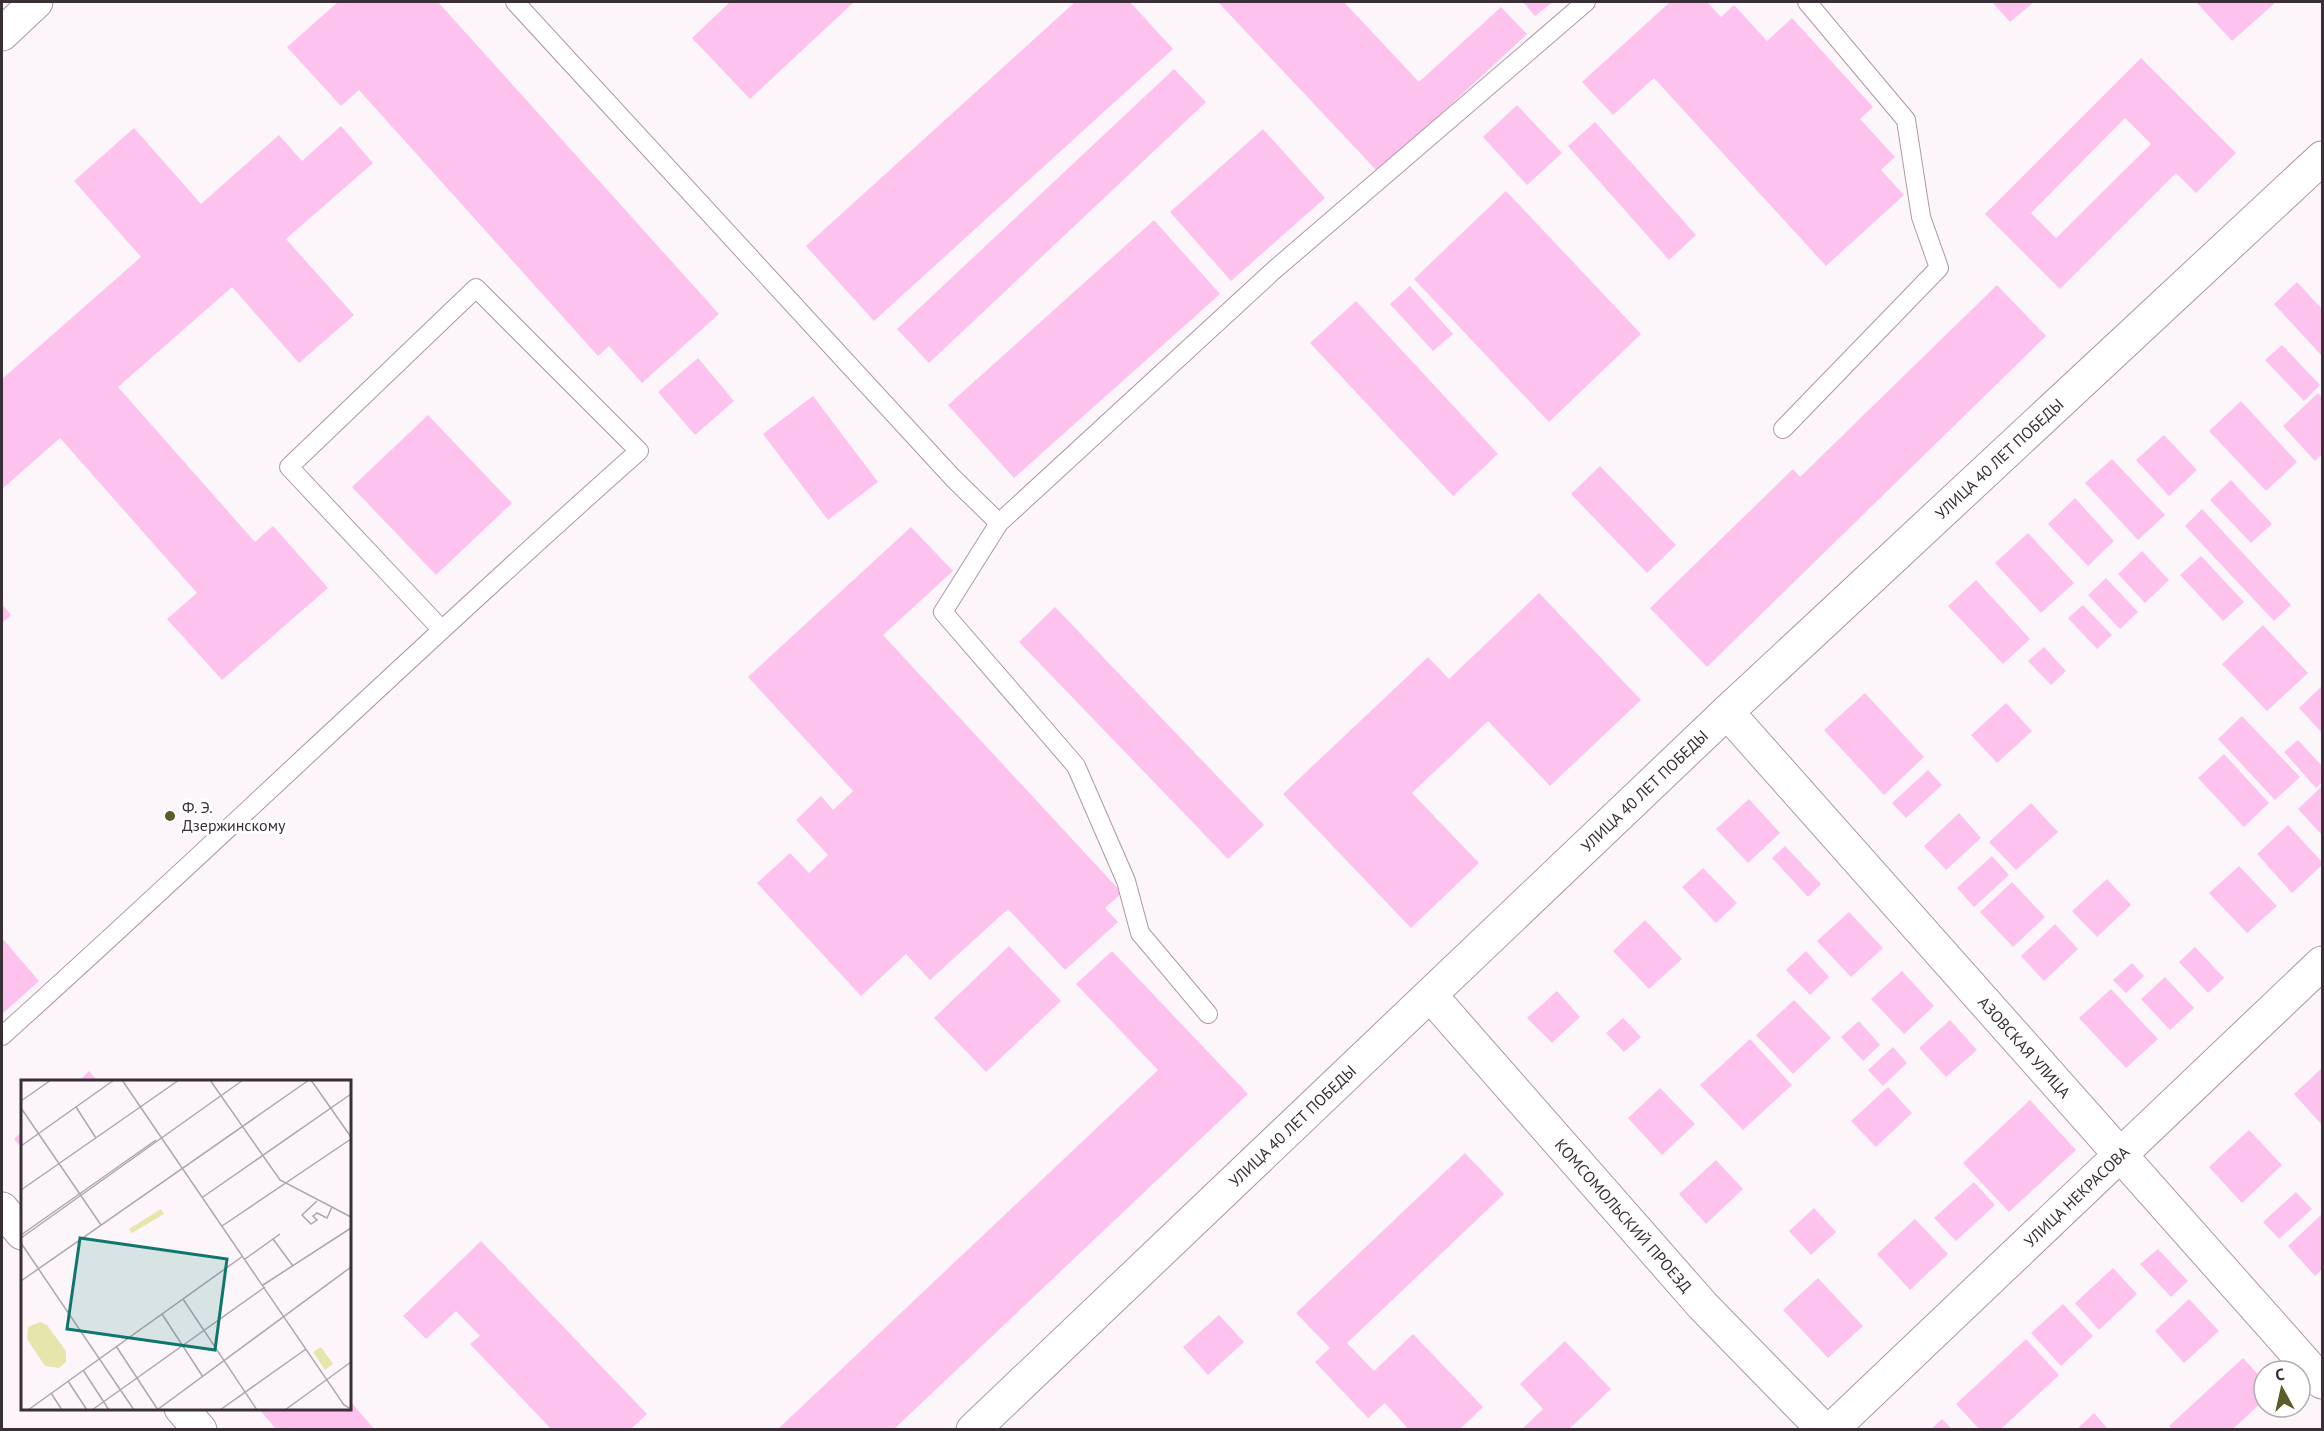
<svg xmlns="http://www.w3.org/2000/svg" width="2324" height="1431" font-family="'PT Sans',sans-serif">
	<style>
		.building { fill: #fec2ee; fill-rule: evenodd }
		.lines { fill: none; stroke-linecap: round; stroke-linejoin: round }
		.service-casing { stroke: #b294a9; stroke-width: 20 }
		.minor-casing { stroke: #b294a9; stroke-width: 35 }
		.tertiary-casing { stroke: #b294a9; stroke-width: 35 }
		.service { stroke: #fff; stroke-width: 18 }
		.minor { stroke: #fff; stroke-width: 33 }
		.tertiary { stroke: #fff; stroke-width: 33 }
		.poi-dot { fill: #5d5b27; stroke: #fff; stroke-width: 2 }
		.labels { text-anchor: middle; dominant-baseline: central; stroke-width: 6; stroke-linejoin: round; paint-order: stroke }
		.street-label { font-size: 16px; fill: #3a2e37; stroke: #fff }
		.poi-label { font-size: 16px; fill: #3a2e37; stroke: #fff; text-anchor: start }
		.inset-road { fill: none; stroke: #aea6ac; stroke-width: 1.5 }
		.view { fill: #0f766e; fill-opacity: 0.15; stroke: #0f766e; stroke-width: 3 }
		.inset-edge { fill: none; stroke: #3a2e37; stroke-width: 3 }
	</style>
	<rect width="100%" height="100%" fill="#fcf6fa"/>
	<!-- building -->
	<path class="building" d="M338,2h100l281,312 -77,69 -33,-37 -11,10 -239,-266 -18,16 -54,-59z
		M730,2h124l-104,97 -58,-61z
		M1075,2h55l43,47 -299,272 -68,-75z
		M1218,2h126l75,80 82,-75 26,27 -149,138z
		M1523,2h30l-18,14z
		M1670,2h37l14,15 13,-12 33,36 25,-23 81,89 -13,12 35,38 -14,13 23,25 -78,71 -172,-188 -41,37 -31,-33z
		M1992,2h42l-24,20z
		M2196,2h80l-44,39z
		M2141,58l95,95 -40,40 -20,-20 -116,116 -75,-75zM2125,118l26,26 -95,94 -25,-25z
		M1174,69l32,33 -277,261 -32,-34z
		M1517,105l45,48 -35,32 -44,-48z
		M1595,122l101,113 -27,25 -101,-114z
		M341,126l32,37 -87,76 68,76 -55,48 -67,-76 -114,100 137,155 18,-16 55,62 -106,92 -55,-61 30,-26 -137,-155 -58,51v-110l139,-122 -67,-76 60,-53 67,76 78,-69 23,26z
		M1263,129l62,69 -94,83 -61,-69z
		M1506,191l135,143 -92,88 -135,-143z
		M1154,220l66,74 -206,184 -66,-73z
		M2297,282l25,27v47l-48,-52z
		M1997,285l49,51 -339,331 -57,-59 143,-139 7,8z
		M1410,286l43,48 -20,17 -43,-47z
		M1356,301l142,153 -45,42 -143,-153z
		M2282,345l38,40 -16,16 -39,-41z
		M698,358l36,43 -39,34 -37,-43z
		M2318,393l4,4v57l-7,7 -32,-35z
		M813,396l65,86 -50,38 -65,-86z
		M2241,401l56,61 -31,29 -57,-60z
		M428,415l84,88 -76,72 -84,-88z
		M2164,435l33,35 -28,26 -33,-36z
		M2112,459l53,56 -27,25 -53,-57z
		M1600,466l76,79 -29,28 -76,-79z
		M2231,480l41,44 -21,19 -41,-43z
		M2075,498l39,43 -26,25 -40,-42z
		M2202,509l89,96 -17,16 -89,-95z
		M911,527l42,44 -70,64 239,258 -17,15 13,14 -53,48 -57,-61 -78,71 -24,-26 -45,42 -104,-113 33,-30 19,20 19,-18 -32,-35 25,-24 12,14 20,-19 -105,-114z
		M2028,533l46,50 -33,30 -46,-50z
		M2142,551l27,29 -24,23 -27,-29z
		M2201,556l43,46 -21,19 -43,-46z
		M2106,578l32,34 -18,17 -32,-34z
		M1976,580l54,59 -27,25 -55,-58z
		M1539,593l102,107 -91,86 -62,-65 -76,72 67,70 -68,65 -128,-134 145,-137 21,22z
		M2,604l9,11 -9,8z
		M2083,605l29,30 -15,14 -29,-31z
		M1055,607l209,218 -36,34 -209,-217z
		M2263,625l45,48 -41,38 -45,-47z
		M2044,647l22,24 -15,14 -23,-24z
		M2322,686v47l-23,-25z
		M1865,693l59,64 -40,38 -60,-65z
		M2006,703l26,28 -35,32 -26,-28z
		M2242,716l58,61 -25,23 -57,-61z
		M2298,740l24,26v16l-6,6 -32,-36z
		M2224,754l45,49 -25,24 -46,-49z
		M1928,770l14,15 -36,33 -14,-15z
		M2322,786v49l-24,-26z
		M1749,799l31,34 -32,30 -32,-34z
		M2031,803l27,29 -42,38 -27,-28z
		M1959,813l22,25 -35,32 -22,-24z
		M2288,825l34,37v3l-30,28 -35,-39z
		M1785,846l36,38 -13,13 -36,-39z
		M1992,856l17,19 -35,32 -17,-19z
		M2239,866l38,40 -30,27 -38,-40z
		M1703,868l34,35 -21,20 -34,-36z
		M2107,879l24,26 -34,32 -25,-26z
		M2012,882l33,35 -32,30 -33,-35z
		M1849,912l34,36 -32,29 -34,-36z
		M1645,920l37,39 -33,30 -36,-38z
		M2055,924l23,25 -34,32 -23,-25z
		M2,938l37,43 -37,33z
		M1009,946l52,55 -75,71 -52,-54z
		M2195,947l29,31 -16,15 -29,-31z
		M1112,951l136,143 -355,336h-116l381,-360 -82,-86z
		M1806,951l23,26 -19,18 -24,-25z
		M2132,963l12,13 -18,17 -13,-13z
		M1902,971l32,35 -30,28 -33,-35z
		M2165,977l29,31 -24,22 -29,-31z
		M2111,989l47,50 -32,29 -47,-50z
		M1557,991l23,26 -28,26 -25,-25z
		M1794,1000l37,38 -38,36 -37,-39z
		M1623,1018l18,19 -17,15 -18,-19z
		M1950,1020l27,30 -31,27 -27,-29z
		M1859,1021l21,24 -17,16 -22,-24z
		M1750,1039l42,46 -49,45 -43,-45z
		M1893,1047l14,16 -24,23 -15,-16z
		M2322,1068v57l-28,-31z
		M89,1071l9,11h-20z
		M1888,1087l24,26 -36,34 -25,-26z
		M1660,1088l35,36 -33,31 -34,-37z
		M2030,1100l46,50 -67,62 -46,-49z
		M2249,1130l33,35 -40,38 -33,-36z
		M22,1131v17l-8,-9z
		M1465,1153l39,41 -157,149 27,28 39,-37 70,73 -24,23h-50l-24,-27 -17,15 -53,-56 15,-14 -34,-35z
		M1716,1160l27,29 -37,35 -27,-30z
		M1974,1182l21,23 -39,36 -22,-23z
		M2296,1192l16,17 -33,30 -16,-17z
		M1814,1208l22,24 -25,23 -22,-24z
		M2322,1214v55l-7,7 -27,-30z
		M1915,1219l33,35 -38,36 -33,-36z
		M481,1241l166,173 -17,16h-78l-82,-86 10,-8 -24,-25 -30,28 -23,-23z
		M2158,1249l30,32 -17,16 -31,-33z
		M2113,1268l24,26 -38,36 -24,-27z
		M1818,1278l45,48 -35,32 -45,-48z
		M2189,1299l30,32 -35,32 -29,-32z
		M2063,1304l30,32 -32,30 -30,-33z
		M1219,1315l25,27 -36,33 -25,-28z
		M2026,1339l33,36 -59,55h-20l-24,-26z
		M1565,1341l46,48 -43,41h-47l22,-21 -23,-25z
		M2243,1358l21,23v19l-32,30h-60l-3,-4z
		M350,1401l25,29h-98l-19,-22h92z
		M2094,1413l15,17h-33z
		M1942,1419l11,11h-23z"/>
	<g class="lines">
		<defs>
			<path id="service" d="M515,2l438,476 46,45 -56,89 133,154 50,115 14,52 68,81
				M1783,429l156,-161 -18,-51 -15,-97 -99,-118
				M999,523l274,-252 313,-269
				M2,1036c214,-192 421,-394 637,-585l-163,-163 -187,179 153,163"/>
			<g id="minor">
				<path id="s1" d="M1727,712l595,670"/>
				<path id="s2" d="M1431,996l272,310 121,124"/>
				<path id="s3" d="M973,1430l754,-718 595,-554"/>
				<path id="s4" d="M1831,1430l491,-467"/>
			</g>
			<path id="tertiary" d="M2,34l34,-32
				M2,1209l20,24
				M181,1408l19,22"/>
		</defs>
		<!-- service casing -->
		<use href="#service" class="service-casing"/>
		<!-- minor casing -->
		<use href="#minor" class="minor-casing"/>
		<!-- tertiary casing -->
		<use href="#tertiary" class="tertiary-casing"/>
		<!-- service -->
		<use href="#service" class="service"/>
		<!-- minor -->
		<use href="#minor" class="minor"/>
		<!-- tertiary -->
		<use href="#tertiary" class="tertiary"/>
	</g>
	<!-- markers -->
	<circle class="poi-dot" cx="170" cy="816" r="6"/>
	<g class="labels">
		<!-- street labels -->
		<g class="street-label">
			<text stroke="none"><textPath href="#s3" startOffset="1413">УЛИЦА 40 ЛЕТ ПОБЕДЫ</textPath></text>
			<text stroke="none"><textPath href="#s3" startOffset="927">УЛИЦА 40 ЛЕТ ПОБЕДЫ</textPath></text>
			<text stroke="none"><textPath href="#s1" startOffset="448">АЗОВСКАЯ УЛИЦА</textPath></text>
			<text stroke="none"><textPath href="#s3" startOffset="441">УЛИЦА 40 ЛЕТ ПОБЕДЫ</textPath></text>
			<text stroke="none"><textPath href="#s4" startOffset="339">УЛИЦА НЕКРАСОВА</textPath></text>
			<text stroke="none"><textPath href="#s2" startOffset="292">КОМСОМОЛЬСКИЙ ПРОЕЗД</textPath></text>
		</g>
		<!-- poi labels -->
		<g class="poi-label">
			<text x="182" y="807">Ф. Э.<tspan x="182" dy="18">Дзержинскому</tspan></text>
		</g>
	</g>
	<!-- overview -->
	<g transform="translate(21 1080)">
		<rect width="330" height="330" fill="#fcf6fa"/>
		<path d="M140,129l3,5 -32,19 -3,-4zM300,267l12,17 -8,6 -12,-18z" fill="#e6e5ab"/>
		<path d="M19,242l7,3 19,26v11l-7,6 -14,-2 -18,-27 1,-12z" fill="#e6e5ab"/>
		<path class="inset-road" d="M101,0l222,325 7,4M189,0l70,100 71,37M290,0l40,57M0,21l30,-21M55,27l20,31M0,28l80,117M0,66l93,-66M0,110l158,-110M182,117l148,-103M296,121l-15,14 9,9 6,-4 -4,-4 4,-3 10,5 5,-11M201,146l129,-87M0,155l135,-95M0,158l222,-158M252,159l20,27M0,163l113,167M224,179l35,-25M0,201l288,-201M242,205l88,-57M162,219l74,111M141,234l41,63M95,266l42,64M62,290l26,40M47,301l19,29M30,313l11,17M7,330l215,-154M71,330l173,-123M136,330l194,-143M199,330l86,-61M264,330l66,-48"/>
		<path class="view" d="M59,158l147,21 -12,91 -148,-21z"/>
		<rect width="330" height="330" class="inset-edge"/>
	</g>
	<!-- border -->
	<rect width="2324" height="1431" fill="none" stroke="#3a2e37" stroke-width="6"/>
	<!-- north arrow -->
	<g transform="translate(2282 1389) rotate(352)"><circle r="28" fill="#ffffff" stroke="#b0abaf" stroke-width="1.5"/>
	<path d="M0-4.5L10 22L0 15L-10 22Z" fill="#5d5b27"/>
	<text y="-9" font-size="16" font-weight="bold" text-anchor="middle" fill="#3a2e37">С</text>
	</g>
</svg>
